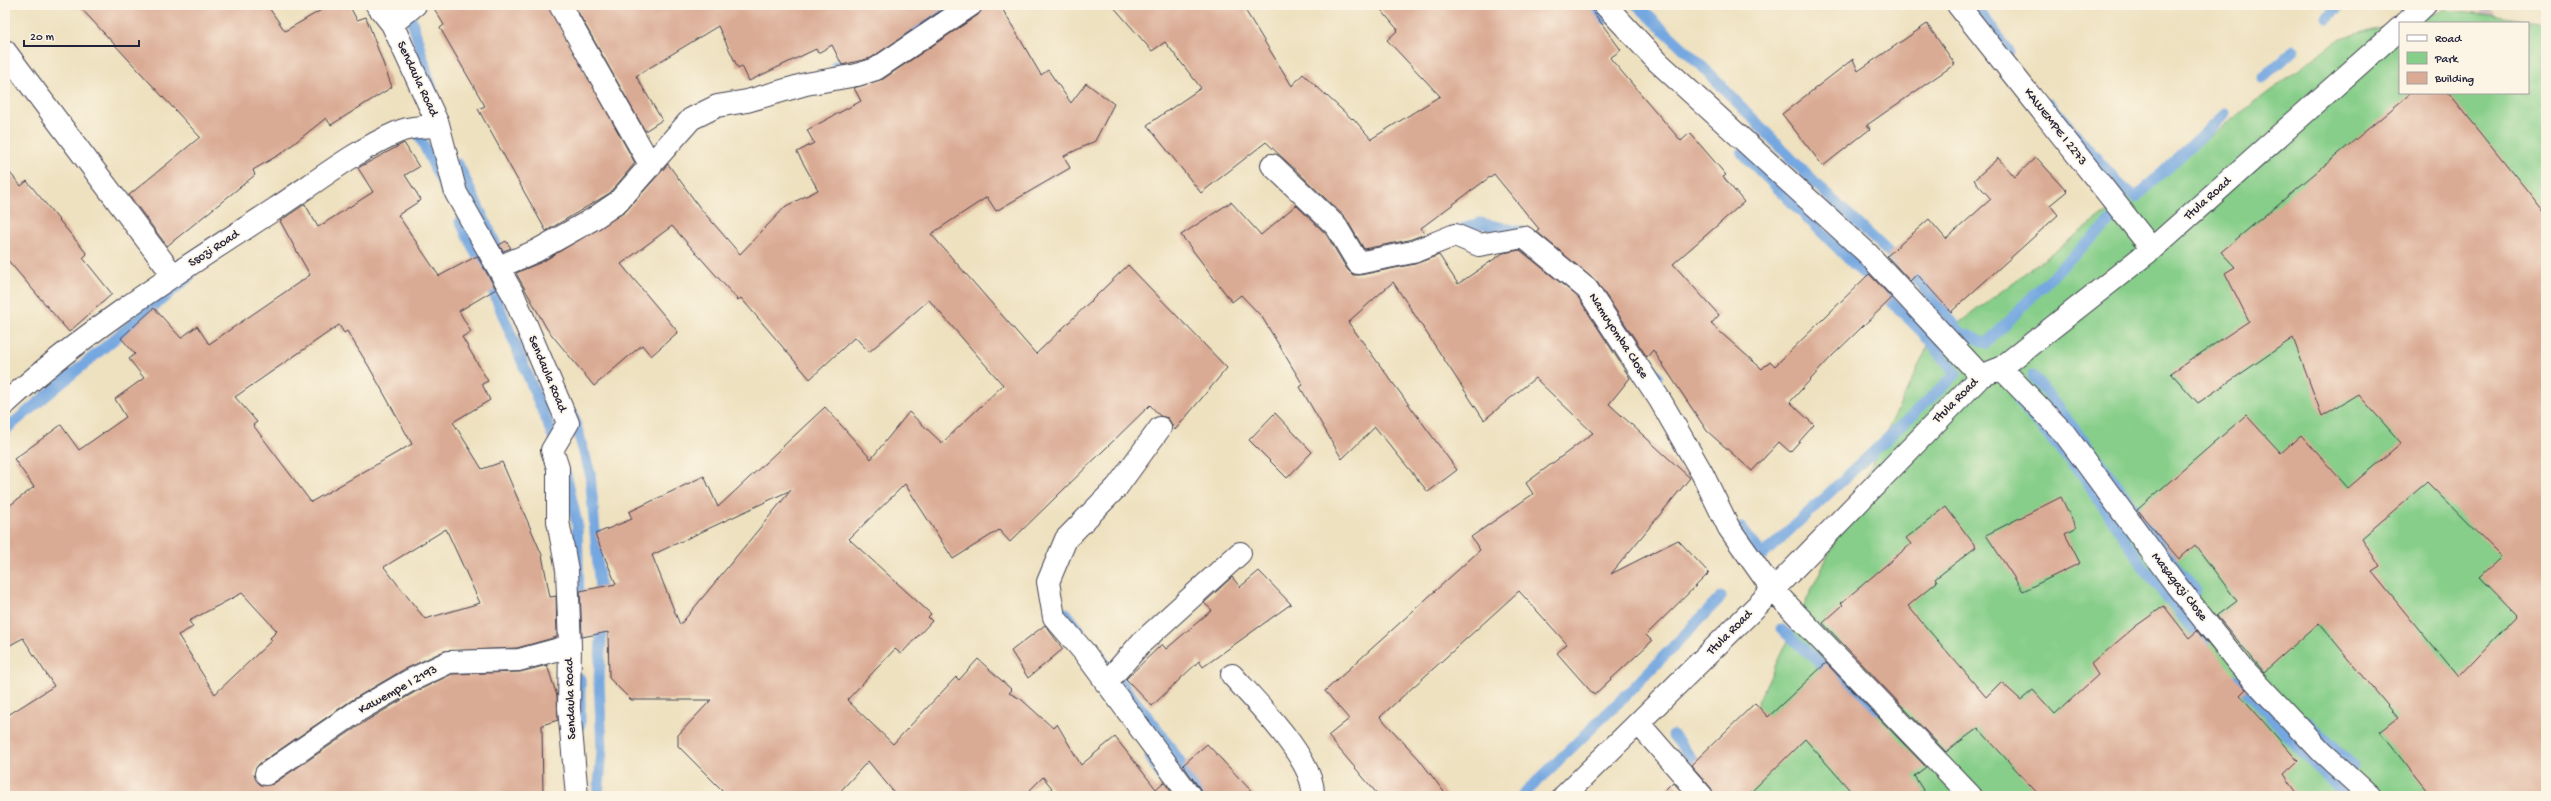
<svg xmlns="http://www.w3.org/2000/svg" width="2551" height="801" font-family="'Gochi Hand',sans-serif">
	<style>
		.industrial { fill: #d2bfc0 }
		.green { fill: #86ce89; stroke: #547862; fill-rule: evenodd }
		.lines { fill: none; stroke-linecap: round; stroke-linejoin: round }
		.stream { stroke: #74a7e0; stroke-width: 11 }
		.building { fill: #daab94; fill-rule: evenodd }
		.minor-casing { stroke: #413f4f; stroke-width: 24 }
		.minor { stroke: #fff; stroke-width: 22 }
		.labels { text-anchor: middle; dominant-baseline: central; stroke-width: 3.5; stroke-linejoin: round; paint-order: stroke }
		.street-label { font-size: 13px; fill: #22223b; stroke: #fcf5e5 }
	</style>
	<rect width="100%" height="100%" fill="#fcf5e5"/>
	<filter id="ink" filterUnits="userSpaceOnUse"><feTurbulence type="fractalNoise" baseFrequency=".025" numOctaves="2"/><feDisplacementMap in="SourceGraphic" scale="8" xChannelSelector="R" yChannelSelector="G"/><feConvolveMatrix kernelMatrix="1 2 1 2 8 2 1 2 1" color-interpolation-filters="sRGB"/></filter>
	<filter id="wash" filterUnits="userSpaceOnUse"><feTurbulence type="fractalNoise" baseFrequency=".012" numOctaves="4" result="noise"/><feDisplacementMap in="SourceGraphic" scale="16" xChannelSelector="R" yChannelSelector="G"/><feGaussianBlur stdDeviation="0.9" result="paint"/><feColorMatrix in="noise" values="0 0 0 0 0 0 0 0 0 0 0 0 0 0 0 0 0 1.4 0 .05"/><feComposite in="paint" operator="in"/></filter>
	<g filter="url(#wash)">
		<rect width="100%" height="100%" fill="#eee1c0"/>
		<!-- industrial -->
		<path class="industrial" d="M2487,6l16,17h-36z"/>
		<!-- green -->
		<path class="green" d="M2447,9l99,14v773h-833l215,-450 413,-308zM2400,23h128v70h-128z"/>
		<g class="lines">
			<!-- stream -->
			<path class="stream" d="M1592,5l13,14
				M1637,5l64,60 114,118 106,100 39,49 27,11 72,-74 58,-54 -6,-7
				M1975,5l34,46
				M408,7l25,86
				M2327,18l13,-13
				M905,33l44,-26
				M837,65l18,-4
				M2263,78l31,-28
				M2049,103l65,76 21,19 90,-84
				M411,128l7,5 31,64
				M458,164l42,89
				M460,221l26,53 70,170
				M1454,232l26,-9 42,9
				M1618,320l17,19 22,38
				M2033,376l58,74 104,141
				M2018,401l65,75 62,93 59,75
				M573,415l17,58 11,129
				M5,430l185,-154
				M566,474l11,49 3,116
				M1741,528l22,27 193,-181 -29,-37 -185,-184
				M1066,613l14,18
				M1781,629l94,81
				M1092,646l66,84 46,66
				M580,679v46
				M2236,679l68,75 43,42
				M2308,722l45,44
				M1673,735l48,61
				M1150,757l23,39
				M598,796l4,-46 -3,-69 3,-62
				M1522,796l106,-103 93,-96"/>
		</g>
		<g id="blocks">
			<!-- building -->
			<path class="building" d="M78,5h189l18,26 45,-26h19l8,15 9,-3 26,70 -61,38 -5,-7 -44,35 -29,17 2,5 -88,71 -38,-51 71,-58z
				M432,5h116l87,158 -25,30 -64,38 -68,-122 7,-3 -45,-78 4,-3z
				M574,5h375l-78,53 -29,7 -10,-20 -14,8 -2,-4 -67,32 -7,-15 -4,2 -20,-42 -82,50 26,44 -17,11z
				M983,5h17l41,70 7,-5 23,33 15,-20 28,21 -19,37 -31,15 6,12 -74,43 -9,-14 -56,37 105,120 92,-89 99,103 -52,62 -7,-12 -8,-2 -10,-11 -140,137 -11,-12 -46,29 -48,-75 -56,55 82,75 -3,3 4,4 -31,33 -6,-5 -48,51 46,44 63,-67 3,3 19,-21 34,31 -3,3 12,6 32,29 4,-4 24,41 34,-28 41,52 8,-7 10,14h-131l9,-8 -9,-11 -19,19h-127l-29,-35 -32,35h-108l-50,-50v-11l33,-35h-80l-22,-22 -1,-46 -26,5 -2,-46 36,-7 -21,-50 37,-15 -3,-7 75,-36 14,31 107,-100 46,52 38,-47 33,31 61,-58 -74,-85 -60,52 -14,-15 -45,42 -69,-81 -3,2 -66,-74 -51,38 57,68 -27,24 -9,-11 -48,41 -47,-57 -31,-56 26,-11 83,-50 43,-48 32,44 40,46 46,-48 32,-16 -21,-38 17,-9 -7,-13 54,-29 -7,-13 29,-9 95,-64zM791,490l-111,135 -28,-70z
				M1112,5h130l50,81 11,-12 49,45 1,-1 18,21 69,-43 -53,-56 11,-10 -21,-25h211l33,45 -11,8 71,83 9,-8 36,42 -3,2 21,25 -71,62 46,51 -8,9 51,45 8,-8 5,5 94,-92 23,24 -60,58 -42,46 24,23 -24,27 -11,-10 -27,29 -45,-40 -54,-81 -6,7 -50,-75 -61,-51 3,-2 -45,-55 -73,54 4,6 -16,6 -45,9 -19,-32 -79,-75 -65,51 -54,-68 54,-37 -36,-46 -13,9z
				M1927,24l28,40 -88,61 3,4 -47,37 -41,-52 71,-55 5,12z
				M2411,93h38l97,121v582h-115l-51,-64 18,-14 -79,-95 -55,49 -47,-56 20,-15 -42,-56 -16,14 -42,-49 109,-95 35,38 20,-18 47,53 53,-45 -43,-49 -36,22 -29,-78 -95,65 -27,-30 78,-52 -24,-48 10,-6 -14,-15zM2427,482l74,75 -21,20 37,38 -59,62 -86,-105 8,-5 -18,-29z
				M404,143l15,24 -14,8 16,25 -23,15 41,61 38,-20 19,33 -37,22 12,21 -9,5 26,44 -6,3 8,16 -37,22 29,47 20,-7 40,93 8,42 6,-1 1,41 -40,11 -73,3 -41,19 -51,30 -93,64 -5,11 7,10 12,-1 93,-63 49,-29 37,-18 68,-2 27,-7 10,31 1,24 -16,5 1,71h-538v-79l49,-31 -31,-48 -18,10v-139l29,-22 -20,-28 47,-34 18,25 47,-33 -11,-18 29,-21 -15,-19 6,-5 -14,-16 33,-30 27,30 16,-12 12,18 101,-69 -30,-54 25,-17 13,23 55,-35 -15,-24zM339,325l5,8 3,-2 21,34 44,79 -101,58 -58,-77 4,-3 -22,-25zM446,529l34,74 -55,16 -41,-52zM242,593l35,38 -7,7 2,2 -57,54 -37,-59 15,-8 -4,-6z
				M2036,157l31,34 -17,14 8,10 -107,97 -34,-38 -7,7 -23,-25 42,-37 17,20 45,-40 -17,-19 24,-22 17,19z
				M5,167l16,19 6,-5 60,73 -4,4 29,36 -43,38 -64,-75z
				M1231,202l30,33 35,-30 30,29 21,35 6,6h7l55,-11 24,-9 19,29 45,-31 17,-3 58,47 52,81 -21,26 81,74 -79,96 67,-34 31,33 -63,62 6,6 -58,54 -37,-42 10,-9 -48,-53 -139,126 39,42 28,37h-68l-51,-60 21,-17 -24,-28 155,-141 -9,-13 62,-43 -7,-11 67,-50 -58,-55 -51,42 -91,-138 -45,40 109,148 -29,22 -53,-65 -33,32 -42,-72 3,-2 -41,-68 -21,-22 -9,7 -51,-67z
				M506,241l5,7 -8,3 -4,-6z
				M1275,413l37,39 -25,26 -38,-38z
				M2061,497l15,31 -11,6 15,29 -57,28 -37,-56z
				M1946,507l30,40 -41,32 2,3 -29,24 78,91 15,-15 20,18 12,-10 22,24 43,-39 -7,-11 45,-38 28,-20 25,32 8,-7 49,58 -6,6 58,66 -14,13 15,22h-259l-62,-68 -32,24 -123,-129 20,-18 -2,-2 70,-59 -5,-6z
				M1259,571l32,33 -88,63 -4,-6 -47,45 -26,-27 36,-35 4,5 46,-39 -8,-7 28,-26 8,10z
				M1045,625l18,24 -35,29 -17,-27z
				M1826,663l100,104 -12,9 13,20h-72l-50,-57 -58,57h-33l-3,-8 -20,-23 64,-62 13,14z
				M1207,744l49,52h-54l-2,-7 -17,-24z
				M1673,782l12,14h-26z"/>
		</g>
	</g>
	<g filter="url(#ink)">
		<use href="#blocks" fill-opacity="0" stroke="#413f4f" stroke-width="1"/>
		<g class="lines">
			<defs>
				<path id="minor" d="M377,5l15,19 46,100 18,69 57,101 55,129 -16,27 6,18v53l9,49 3,76 -1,62 8,88
					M560,5l91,161
					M1605,5l53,57 209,191 114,123
					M1958,5l194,244
					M2406,23l19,-18
					M392,24l23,-19
					M5,51l168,224
					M1272,165l64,61 22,37 55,-11 42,-17 24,10 45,-8 63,52 73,111 42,73 27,55 44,62 198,206
					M499,267l37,-16 57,-32 25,-17 73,-83 26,-13 30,-5 59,-17 51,-9 19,-6 95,-64
					M2001,368l64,66 112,152 63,79 82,87 48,44
					M5,404c80,-74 178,-135 270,-195 38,-25 81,-59 123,-77 15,-7 27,-3 40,-8
					M1160,428l-43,59 -51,52 -18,43 6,35 30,35 106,144
					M1232,675c23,26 84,86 81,121
					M1106,683l35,-40 99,-90
					M1639,724l63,72
					M266,774l93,-64 50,-29 40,-19 70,-2 51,-14
					M1564,796l209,-206 208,-214 20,-8 151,-119 248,-221"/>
			</defs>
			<!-- minor casing -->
			<use href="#minor" class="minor-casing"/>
			<!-- minor -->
			<use href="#minor" class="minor"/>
		</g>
	</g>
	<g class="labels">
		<!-- street labels -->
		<g class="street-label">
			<text transform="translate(417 79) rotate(65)">Sendaula Road</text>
			<text transform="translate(2055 127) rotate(52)">KAWEMPE I 2273</text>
			<text transform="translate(2208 199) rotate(-42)">Ttula Road</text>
			<text transform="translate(214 249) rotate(-33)">Ssozi Road</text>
			<text transform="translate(1618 336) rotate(57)">Namuyomba Close</text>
			<text transform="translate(547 374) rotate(67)">Sendaula Road</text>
			<text transform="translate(1956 401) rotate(-45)">Ttula Road</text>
			<text transform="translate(2179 587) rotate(52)">Masagazi Close</text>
			<text transform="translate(1730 633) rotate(-45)">Ttula Road</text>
			<text transform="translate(398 690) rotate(-29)">Kawempe I 2193</text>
			<text transform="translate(571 699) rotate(-92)">Sendaula Road</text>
		</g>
	</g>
	<!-- margin -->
	<rect width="2551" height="801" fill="none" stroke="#fcf5e5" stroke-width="20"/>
	<!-- legend -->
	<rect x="2399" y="22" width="130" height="72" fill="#fcf5e5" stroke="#a5a1a1"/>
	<rect x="2407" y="35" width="20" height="6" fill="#ffffff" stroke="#a5a1a1"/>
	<text x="2435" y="42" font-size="12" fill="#22223b">Road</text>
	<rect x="2407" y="52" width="20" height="12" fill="#86ce89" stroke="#a5a1a1"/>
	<text x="2435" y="62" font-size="12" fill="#22223b">Park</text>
	<rect x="2407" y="72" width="20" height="12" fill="#daab94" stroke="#a5a1a1"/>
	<text x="2435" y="82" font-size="12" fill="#22223b">Building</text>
	<!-- scale -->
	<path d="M24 40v6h115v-6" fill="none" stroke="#22223b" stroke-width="2"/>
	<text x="30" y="40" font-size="12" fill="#22223b" stroke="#fcf5e5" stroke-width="3" paint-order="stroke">20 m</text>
</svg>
